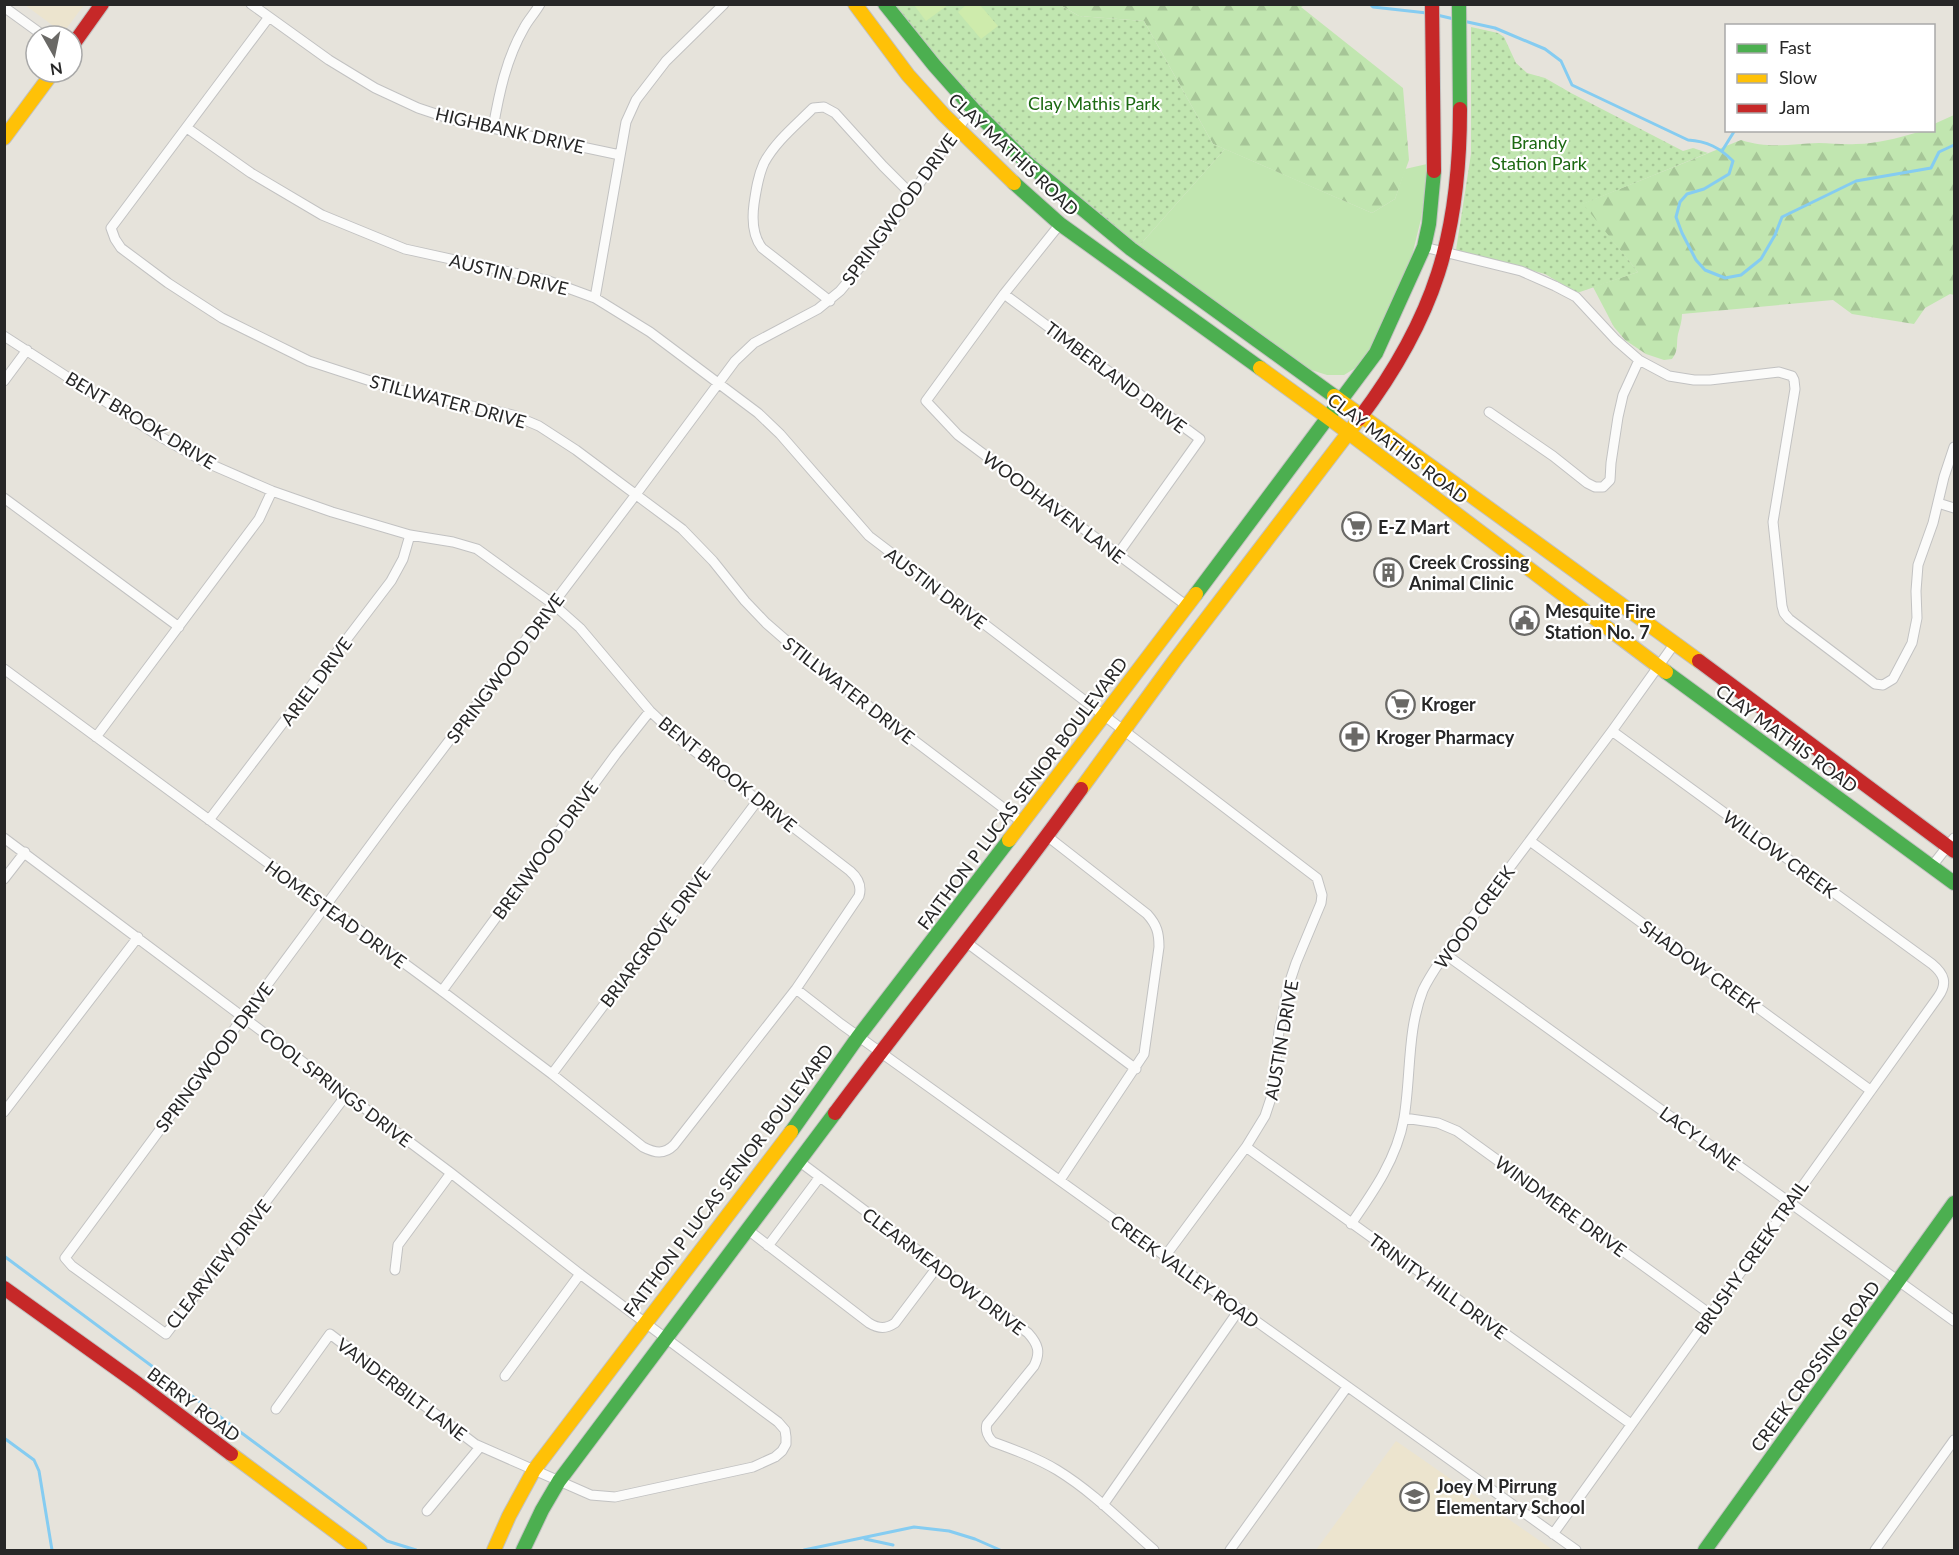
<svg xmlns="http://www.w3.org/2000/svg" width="1959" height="1555" font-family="Lato,sans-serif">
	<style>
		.education { fill: #ece4ce }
		.grass { fill: #c1e6b0 }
		.forest { fill: url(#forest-firs) }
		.park { fill: url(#park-dots) }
		.pitch { fill: #ceebac }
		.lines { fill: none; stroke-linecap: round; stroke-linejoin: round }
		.stream { stroke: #85ccf1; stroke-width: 3 }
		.street-casing { stroke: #c2c2c2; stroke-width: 11 }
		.fast-casing { stroke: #c2c2c2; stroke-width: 16 }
		.slow-casing { stroke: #c2c2c2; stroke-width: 16 }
		.jam-casing { stroke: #c2c2c2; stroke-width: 16 }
		.street { stroke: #fbfbfa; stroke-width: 9 }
		.fast { stroke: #4caf50; stroke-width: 14 }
		.slow { stroke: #ffc107; stroke-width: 14 }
		.jam { stroke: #c62828; stroke-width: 14 }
		.labels { text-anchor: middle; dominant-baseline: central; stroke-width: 4.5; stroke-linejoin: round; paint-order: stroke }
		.park-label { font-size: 18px; fill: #1c6912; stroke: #fff }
		.street-label { font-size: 18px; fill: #272727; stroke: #fff }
		.poi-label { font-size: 18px; font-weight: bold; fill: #272727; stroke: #fff; text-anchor: start }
	</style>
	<defs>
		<pattern id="forest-firs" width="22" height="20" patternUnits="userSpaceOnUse" patternTransform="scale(1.5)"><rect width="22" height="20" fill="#c1e6b0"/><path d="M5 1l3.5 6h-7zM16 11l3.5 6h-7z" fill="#a6c597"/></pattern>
		<pattern id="park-dots" width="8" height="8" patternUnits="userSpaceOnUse" patternTransform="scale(1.5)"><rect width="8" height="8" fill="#c1e6b0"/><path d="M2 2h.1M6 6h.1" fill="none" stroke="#a6c597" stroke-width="1.8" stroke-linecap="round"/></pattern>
	</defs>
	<rect width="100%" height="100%" fill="#e6e3db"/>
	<!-- education -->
	<path class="education" d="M25,5h59l-21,28z
		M1396,1441l157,109h-237z"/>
	<!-- grass -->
	<path class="grass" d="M1225,149l147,64 23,-14 10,-30 22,-5 -2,28 -4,27 -12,49 -26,60 -21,36 -18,11h-17l-22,-7 -166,-122z"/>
	<!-- forest -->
	<path class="forest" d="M1060,5h245l-4,2 102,81 6,72 -14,39 -23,14 -159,-69 -69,-123 -65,-5z
		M1954,115v180l-4,-1 -25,14 -11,16 -62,-10 -19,-14 -151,14c0,7 -2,13 -4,20 -2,10 1,16 -6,25l-8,1 -18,-6 -21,-14 -11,-13 -21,-40 45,-15 -56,-68 159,-64c28,9 49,4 78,3 12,0 25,2 37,1 11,0 22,-2 32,-4 17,-3 28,-9 46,-10v-6z"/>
	<!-- park -->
	<path class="park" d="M890,5h170l19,11 65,5 69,123 12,5 -86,97c-55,-39 -111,-83 -158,-133 -32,-34 -60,-72 -91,-108z
		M1471,27l27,6 6,4 12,26 11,10 18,5 26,15 112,58 10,-3 15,5 -125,51 55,68 -61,21 -32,-19 -89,-24 15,-96z"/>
	<!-- pitch -->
	<path class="pitch" d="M914,5h34l-22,16z
		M966,5h14l18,21 -17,13 -23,-27z"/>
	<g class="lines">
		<!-- stream -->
		<path class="stream" d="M1370,4l3,3 54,6
			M1437,15l17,4
			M1463,21l32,7 50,21 16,12 11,24 116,55c19,1 32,8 45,21l-4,13 -25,15 -17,5 -7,8 -4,15 6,16 14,27 9,10 20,8 16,-3 20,-16 14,-24 7,-18 74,-36 75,-13 8,-16 15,-7
			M1722,151l13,-21
			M4,1256l383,285 29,9
			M4,1438l30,22 5,11 13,79
			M865,1539l28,6
			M804,1550l110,-23 35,4 26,8 25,11"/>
		<defs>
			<path id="street" d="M251,4l78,56 46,28 43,20 36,12 166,35
				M4,7l40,29
				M269,17l-158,211 4,11 6,9 47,35 54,35 87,43 86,28 118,26 26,11 37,24 106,79 31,32 32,40 21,22 46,40 211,160
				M187,128l64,45 71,42 83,34 141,31 49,18 55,34 108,81 22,21 89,102 448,342 5,17 -1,8 -25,60 -7,21 -10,47 -7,64 -7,21 -19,31 -80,108
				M493,128c6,-34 13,-69 31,-100 4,-8 11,-15 16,-24
				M1060,224l-56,70 -78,107 32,34 229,171
				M1424,247l97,24 34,15 21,11 40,43 23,20 30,16 25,4h16l69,-8 13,4 2,4 1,9 -22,133 9,84 2,7 5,6 86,65 8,1 10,-6 19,-36 5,-25 -1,-27 2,-26 15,-42 11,-46 10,-30
				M1004,294l196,145 -82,115
				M595,298l31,-176 10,-22 30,-39 58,-57
				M830,301l-68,-53c-10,-13 -10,-29 -8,-44 2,-14 4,-28 10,-41 11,-21 32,-38 49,-55l11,-1 11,6 48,53 28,28
				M4,336l150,97 49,28 69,30 60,21 78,23 43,7 24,7 76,55 27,24 70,83 34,32 166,128c8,7 12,15 9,25l-63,93 -122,156c-10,10 -19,8 -31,2l-91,-73 -110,-83 -438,-322
				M4,381l23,-31
				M1489,412l64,44 34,27 8,4h8l7,-7 1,-17 7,-46 5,-22 16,-35
				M4,498l175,129
				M1938,503l16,5
				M96,737l163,-218 13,-28
				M209,820l182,-239 12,-22 7,-24
				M1047,836l100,78c10,11 12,19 12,33l-15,107 -84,126
				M4,838l447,335 129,101 198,148 7,8 1,7v7l-4,7 -7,6 -22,10 -138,30 -24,-2 -116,-51 -145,-110 -54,75
				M1530,841l340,249
				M1932,866l22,-28
				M4,879l21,-27
				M966,942l170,127
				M1445,954l509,367
				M796,989l45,35 735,526
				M442,991l174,-237 34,-43
				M552,1074l206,-274
				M347,1094l-181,240 -94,-68 -7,-8 330,-446 242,-319 98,-132 19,-18 64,-34 22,-18 26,-31 92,-132 15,-19
				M4,1112l134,-175
				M1404,1118l34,5 19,8 253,183
				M1246,1147l385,277
				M800,1162l228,171c10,11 13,19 6,33l-47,58c-2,6 1,13 6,18 22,8 44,16 64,28 36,22 66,53 97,80
				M1351,1224c23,-33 46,-66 53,-106 7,-42 3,-88 19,-128 6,-13 14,-24 22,-36l167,-223 63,-88
				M748,1230l121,93c10,6 17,6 26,0l43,-57
				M768,1246l51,-68
				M395,1270l3,-25 53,-72
				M505,1376l75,-102
				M1103,1505l136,-195
				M427,1511l53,-64
				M1553,1534l385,-537c10,-14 6,-23 -6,-33l-320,-233
				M1230,1550l117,-163
				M1875,1550l79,-110"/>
			<path id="fast" d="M885,4l49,61 39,44 54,54 104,86 203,147
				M1459,4l1,105
				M1014,183l46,41 200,144
				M1196,594l180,-241 48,-106 5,-23 5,-53
				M1666,672l288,211
				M791,1132l67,-95 151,-197
				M523,1550l19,-40 17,-29 276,-368
				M1705,1550l249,-347"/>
			<path id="slow" d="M855,4l53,71 35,39 71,69
				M4,138l49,-66
				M1260,368l77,56 329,248
				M1334,396l365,265
				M1081,789l94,-129 184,-241
				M1009,840l187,-246
				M231,1454l129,96
				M494,1550l15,-34 25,-46 257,-338"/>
			<path id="jam" d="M1432,4l2,167
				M72,46l30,-42
				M1359,419c76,-101 101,-184 101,-310
				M1699,661l255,190
				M835,1113c81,-109 167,-214 246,-324
				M4,1288l134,96 93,70"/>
		</defs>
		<!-- street casing -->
		<use href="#street" class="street-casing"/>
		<!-- fast casing -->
		<use href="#fast" class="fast-casing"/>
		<!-- slow casing -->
		<use href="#slow" class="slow-casing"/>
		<!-- jam casing -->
		<use href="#jam" class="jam-casing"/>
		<!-- street -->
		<use href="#street" class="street"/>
		<!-- fast -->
		<use href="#fast" class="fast"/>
		<!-- slow -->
		<use href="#slow" class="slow"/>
		<!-- jam -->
		<use href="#jam" class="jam"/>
	</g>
	<!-- icons -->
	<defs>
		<symbol id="supermarket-ring" viewBox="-11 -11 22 22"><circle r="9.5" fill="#fff" stroke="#6a6966" stroke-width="1.5"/><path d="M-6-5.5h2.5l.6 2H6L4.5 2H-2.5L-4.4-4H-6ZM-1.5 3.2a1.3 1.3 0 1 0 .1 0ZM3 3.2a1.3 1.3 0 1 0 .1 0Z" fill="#6a6966"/></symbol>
		<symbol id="building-ring" viewBox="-11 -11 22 22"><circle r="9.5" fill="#fff" stroke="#6a6966" stroke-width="1.5"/><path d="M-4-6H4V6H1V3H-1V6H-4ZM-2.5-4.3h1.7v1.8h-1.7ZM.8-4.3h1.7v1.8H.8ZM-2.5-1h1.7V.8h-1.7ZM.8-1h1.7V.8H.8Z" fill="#6a6966"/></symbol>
		<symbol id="civic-ring" viewBox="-11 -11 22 22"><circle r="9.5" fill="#fff" stroke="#6a6966" stroke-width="1.5"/><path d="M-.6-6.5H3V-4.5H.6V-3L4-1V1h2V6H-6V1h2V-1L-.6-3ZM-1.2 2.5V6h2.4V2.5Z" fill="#6a6966"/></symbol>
		<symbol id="pharmacy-ring" viewBox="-11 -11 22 22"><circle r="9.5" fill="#fff" stroke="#6a6966" stroke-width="1.5"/><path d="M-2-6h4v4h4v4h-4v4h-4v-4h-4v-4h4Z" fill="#6a6966"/></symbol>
		<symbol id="school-ring" viewBox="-11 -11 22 22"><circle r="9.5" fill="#fff" stroke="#6a6966" stroke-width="1.5"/><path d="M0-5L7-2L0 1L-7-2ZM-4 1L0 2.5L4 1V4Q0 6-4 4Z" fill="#6a6966"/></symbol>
	</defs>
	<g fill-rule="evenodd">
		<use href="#supermarket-ring" x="1340" y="510" width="33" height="33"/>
		<use href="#building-ring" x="1372" y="556" width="33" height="33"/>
		<use href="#civic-ring" x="1508" y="604" width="33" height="33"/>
		<use href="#supermarket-ring" x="1384" y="688" width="33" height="33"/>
		<use href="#pharmacy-ring" x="1338" y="720" width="33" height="33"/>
		<use href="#school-ring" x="1398" y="1480" width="33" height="33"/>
	</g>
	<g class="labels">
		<!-- park labels -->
		<g class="park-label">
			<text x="1094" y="103">Clay Mathis Park</text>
			<text x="1539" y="142">Brandy<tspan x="1539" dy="21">Station Park</tspan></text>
		</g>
		<!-- street labels -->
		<g class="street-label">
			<text transform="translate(510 130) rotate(13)">HIGHBANK DRIVE</text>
			<text transform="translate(1014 154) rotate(43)">CLAY MATHIS ROAD</text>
			<text transform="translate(899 209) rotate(-54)">SPRINGWOOD DRIVE</text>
			<text transform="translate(509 274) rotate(14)">AUSTIN DRIVE</text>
			<text transform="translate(1116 377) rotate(37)">TIMBERLAND DRIVE</text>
			<text transform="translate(448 401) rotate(15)">STILLWATER DRIVE</text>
			<text transform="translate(141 420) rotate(31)">BENT BROOK DRIVE</text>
			<text transform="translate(1398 448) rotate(37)">CLAY MATHIS ROAD</text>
			<text transform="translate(1054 507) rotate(37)">WOODHAVEN LANE</text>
			<text transform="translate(936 588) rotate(37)">AUSTIN DRIVE</text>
			<text transform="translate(505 668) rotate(-53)">SPRINGWOOD DRIVE</text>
			<text transform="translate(316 681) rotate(-53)">ARIEL DRIVE</text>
			<text transform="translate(849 690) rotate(38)">STILLWATER DRIVE</text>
			<text transform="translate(1787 738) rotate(36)">CLAY MATHIS ROAD</text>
			<text transform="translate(728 774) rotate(39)">BENT BROOK DRIVE</text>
			<text transform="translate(1022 793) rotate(-53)">FAITHON P LUCAS SENIOR BOULEVARD</text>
			<text transform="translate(545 850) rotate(-54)">BRENWOOD DRIVE</text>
			<text transform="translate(1780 854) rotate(36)">WILLOW CREEK</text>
			<text transform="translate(336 914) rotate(36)">HOMESTEAD DRIVE</text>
			<text transform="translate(1474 917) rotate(-54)">WOOD CREEK</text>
			<text transform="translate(655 937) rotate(-53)">BRIARGROVE DRIVE</text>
			<text transform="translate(1700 966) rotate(36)">SHADOW CREEK</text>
			<text transform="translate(1281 1040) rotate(-80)">AUSTIN DRIVE</text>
			<text transform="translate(214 1057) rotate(-53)">SPRINGWOOD DRIVE</text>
			<text transform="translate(336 1087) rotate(37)">COOL SPRINGS DRIVE</text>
			<text transform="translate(1700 1138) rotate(36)">LACY LANE</text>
			<text transform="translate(728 1180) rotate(-53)">FAITHON P LUCAS SENIOR BOULEVARD</text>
			<text transform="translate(1561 1206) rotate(36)">WINDMERE DRIVE</text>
			<text transform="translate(1751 1257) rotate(-55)">BRUSHY CREEK TRAIL</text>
			<text transform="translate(218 1264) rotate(-52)">CLEARVIEW DRIVE</text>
			<text transform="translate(944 1271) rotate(37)">CLEARMEADOW DRIVE</text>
			<text transform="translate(1185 1271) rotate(36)">CREEK VALLEY ROAD</text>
			<text transform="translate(1438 1286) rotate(36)">TRINITY HILL DRIVE</text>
			<text transform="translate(1815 1366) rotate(-54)">CREEK CROSSING ROAD</text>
			<text transform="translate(402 1389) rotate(37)">VANDERBILT LANE</text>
			<text transform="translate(194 1404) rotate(37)">BERRY ROAD</text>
		</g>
		<!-- poi labels -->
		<g class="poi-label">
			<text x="1378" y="527">E-Z Mart</text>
			<text x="1409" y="562">Creek Crossing<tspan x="1409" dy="21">Animal Clinic</tspan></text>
			<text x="1545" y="611">Mesquite Fire<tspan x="1545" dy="21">Station No. 7</tspan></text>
			<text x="1421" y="704">Kroger</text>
			<text x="1376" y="737">Kroger Pharmacy</text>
			<text x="1436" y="1486">Joey M Pirrung<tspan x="1436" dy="21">Elementary School</tspan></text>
		</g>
	</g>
	<!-- border -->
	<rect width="1959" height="1555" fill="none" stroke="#272727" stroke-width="12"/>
	<!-- legend -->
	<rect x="1725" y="24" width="210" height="108" fill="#ffffff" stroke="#a9a9a9" stroke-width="1.5"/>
	<rect x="1737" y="44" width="30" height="9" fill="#4caf50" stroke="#a9a9a9" stroke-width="1.5"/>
	<text x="1779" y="54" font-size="18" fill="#272727">Fast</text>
	<rect x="1737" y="74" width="30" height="9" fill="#ffc107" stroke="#a9a9a9" stroke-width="1.5"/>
	<text x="1779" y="84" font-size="18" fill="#272727">Slow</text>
	<rect x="1737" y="104" width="30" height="9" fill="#c62828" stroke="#a9a9a9" stroke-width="1.5"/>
	<text x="1779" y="114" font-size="18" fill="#272727">Jam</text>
	<!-- north arrow -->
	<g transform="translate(54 54) rotate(171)"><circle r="28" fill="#ffffff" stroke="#a9a9a9" stroke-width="1.5"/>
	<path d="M0-4.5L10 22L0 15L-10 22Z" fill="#6a6966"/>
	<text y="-9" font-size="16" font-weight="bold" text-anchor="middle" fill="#272727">N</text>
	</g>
</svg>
